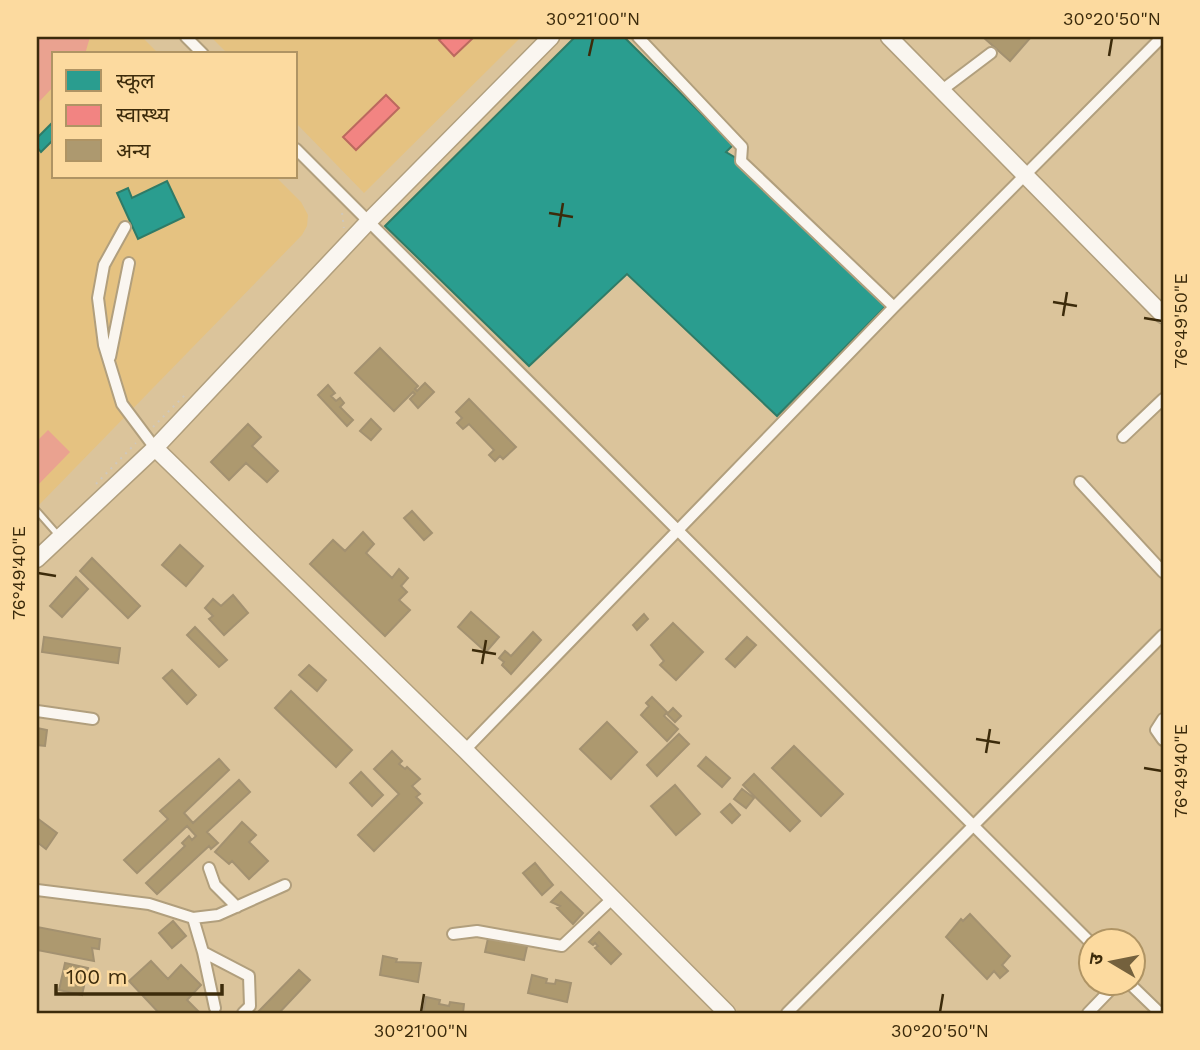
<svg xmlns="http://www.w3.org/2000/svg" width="1200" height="1050" font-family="'Work Sans','Noto Sans Devanagari',sans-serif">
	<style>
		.built { fill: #e5c281 }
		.green { fill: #eaa290 }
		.schools { fill: #2a9d8f; stroke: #2f7b67; stroke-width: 2 }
		.health { fill: #f28482; stroke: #bb695e; stroke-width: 2 }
		.building { fill: #ad996f; stroke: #a39170; stroke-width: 2 }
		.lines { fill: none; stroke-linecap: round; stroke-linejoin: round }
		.lane-casing { stroke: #b19f7d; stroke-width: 9 }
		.street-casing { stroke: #b19f7d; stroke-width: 14 }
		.secondary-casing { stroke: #b19f7d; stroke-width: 19 }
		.path { stroke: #cfc7bb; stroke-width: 2; stroke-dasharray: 2 5; stroke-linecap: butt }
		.lane { stroke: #faf6f0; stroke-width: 5 }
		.street { stroke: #faf6f0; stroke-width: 10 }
		.secondary { stroke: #faf6f0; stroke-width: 16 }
		.ticks { fill: none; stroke: #3c2b0b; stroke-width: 2.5 }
		.neatline { fill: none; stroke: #3c2b0b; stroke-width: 2.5 }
		.ticks-label { font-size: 18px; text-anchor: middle; fill: #3c2b0b }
	</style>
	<rect width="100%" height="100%" fill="#dbc49b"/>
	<!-- built -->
	<path class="built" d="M37,37h105l17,17h-105v123h222l25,25 7,13 -1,11 -5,9 -265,272z
		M211,37h310l-157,156 -68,-70v-69h-68z"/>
	<!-- green -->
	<path class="green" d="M37,37h53l-5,17h-31v32l-17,18z
		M48,430l22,22 -33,34v-45z"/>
	<!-- schools -->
	<path class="schools" d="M575,37h49l109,108 -7,7 15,9 146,144 -110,111 -150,-142 -98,92 -144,-140z
		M54,121v18l-13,13 -4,-5v-9z
		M167,181l17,36 -46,22 -21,-46 11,-5 4,10z"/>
	<!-- health -->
	<path class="health" d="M443,37h31l-20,19 -15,-16z
		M386,95l13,13 -43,42 -13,-13z"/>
	<!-- building -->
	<path class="building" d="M983,37h48l-21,24z
		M380,348l38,38 -3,3 2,2 8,-8 9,9 -16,16 -8,-9 5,-5 -2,-2 -19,19 -39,-38z
		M328,385l7,8 -4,3 5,5 4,-3 4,5 -4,4 13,13 -6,6 -29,-31z
		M469,399l47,48 -13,12 -3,-3 -5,5 -6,-6 5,-5 -25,-26 -6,5 -6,-6 5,-5 -6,-6z
		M371,419l10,10 -10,11 -11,-9z
		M248,424l13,13 -9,9 26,25 -11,11 -21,-19 -17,17 -18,-18z
		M412,511l20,22 -8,7 -20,-22z
		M363,532l11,12 -8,9 26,25 7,-9 9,9 -7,8 6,6 -8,8 11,10 -25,26 -75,-72 23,-24 12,11z
		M180,545l23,21 -17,20 -24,-21z
		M92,558l48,48 -12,12 -48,-47z
		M76,577l12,12 -26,28 -12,-11z
		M233,595l15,18 -24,22 -15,-16 4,-3 -8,-8 8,-9 8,7z
		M471,612l28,25 -13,15 -28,-25z
		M644,614l4,5 -11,11 -4,-5z
		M673,623l30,29 -27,28 -16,-15 4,-4 -13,-16z
		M195,627l32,33 -8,7 -32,-32z
		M533,632l8,8 -30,34 -9,-9 2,-3 -5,-4 6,-7 6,5z
		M44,637l76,11 -2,15 -76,-11z
		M747,637l9,8 -21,22 -9,-8z
		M309,665l17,15 -9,11 -18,-16z
		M172,670l24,25 -9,9 -24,-26z
		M291,691l61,59 -16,17 -61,-59z
		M652,697l15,15 -3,4 14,13 -11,12 -26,-26 8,-9 -3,-3z
		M673,708l8,8 -6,6 -8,-8z
		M607,722l30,30 -26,27 -31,-30z
		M37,728l10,2 -2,16 -8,-1z
		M679,734l10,10 -32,32 -10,-11z
		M794,746l49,48 -22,22 -49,-48z
		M392,751l10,10 -3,3 6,5 2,-2 13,12 -8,7 8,8 -4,3 6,6 -48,48 -16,-16 41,-41 -25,-25z
		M706,757l24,21 -8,9 -24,-21z
		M219,759l10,11 -45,43 9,10 46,-43 11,12 -43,40 11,11 -7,6 -2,-3 -52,48 -11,-11 39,-37 -3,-3 7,-7 3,4 4,-4 -9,-10 -50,47 -13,-13 44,-41 -8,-8z
		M361,772l22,23 -11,11 -22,-23z
		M754,774l46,47 -10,10 -47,-46z
		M675,785l25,29 -24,21 -25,-29z
		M742,789l12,9 -8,10 -12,-9z
		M730,804l10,11 -8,8 -11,-11z
		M37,818l20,15 -11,16 -9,-7z
		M242,822l14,13 -7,7 19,19 -19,18 -17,-18 -3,3 -14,-12z
		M535,863l18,22 -11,10 -19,-22z
		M561,892l22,21 -10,11 -16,-16 3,-2 -9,-4z
		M970,914l40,42 -8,9 6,6 -8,7 -6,-7 -7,8 -41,-42 15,-18 2,2z
		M173,921l13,15 -14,12 -13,-15z
		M37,927l63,12 -1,10 -7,-1 2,13 -57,-11z
		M599,932l22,22 -10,10 -16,-16 3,-2 -3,-3 -2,2 -4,-3z
		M489,934l39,8 -4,18 -39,-8z
		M383,956l14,3 -1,3 25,1 -3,19 -38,-7z
		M151,961l17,18 13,-14 20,20 -14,15 13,13h-41l-30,-32z
		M65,963l23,5 -6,27 -23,-5z
		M299,970l11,10 -31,33h-22z
		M532,975l15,4 -1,4 9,1 1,-4 15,3 -4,19 -39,-9z
		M426,997l14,3 -1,4 10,2 1,-4 14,2 -1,9h-40z"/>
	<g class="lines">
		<defs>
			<path id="lane" d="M37,511l22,25"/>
			<path id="street" d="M186,37l17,17
				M638,37l104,110 -1,14 153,146
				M942,90l49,-37
				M296,149l796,795
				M125,227l-21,38 -6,33 6,47 18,59 33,44
				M110,357l19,-94
				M1123,437l40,-38
				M1080,482l83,90
				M37,711l56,8
				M1163,719l-7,11 7,10
				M465,750l429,-443 268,-270
				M209,868l6,17 22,22
				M37,890l112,14 44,14 10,34 46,24 1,30 -7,7
				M193,918l25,-3 67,-30
				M453,934l24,-3 85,15 51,-48
				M203,952l12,56
				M1130,984l30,29
				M787,1013l376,-378
				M1088,1013l28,-29"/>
			<path id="secondary" d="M889,37l274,278
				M155,448l310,302 262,263
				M37,559l118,-111 212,-225 184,-186"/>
		</defs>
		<!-- lane casing -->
		<use href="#lane" class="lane-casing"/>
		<!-- street casing -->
		<use href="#street" class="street-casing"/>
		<!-- secondary casing -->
		<use href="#secondary" class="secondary-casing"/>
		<!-- path -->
		<path class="path" d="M342,213l2,15
			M153,427l33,-33
			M96,484l40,-41"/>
		<!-- lane -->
		<use href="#lane" class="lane"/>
		<!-- street -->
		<use href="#street" class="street"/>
		<!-- secondary -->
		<use href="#secondary" class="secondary"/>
	</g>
	<!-- ticks -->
	<path class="ticks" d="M589,56l4,-18M1109,56l3,-18M549,213l24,4M559,227l4,-24M1053,302l24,4M1063,316l4,-24M1144,318l18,3M38,573l18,3M472,650l24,4M482,664l4,-24M976,739l24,4M986,753l4,-24M1144,768l18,3M421,1012l3,-18M940,1012l3,-18"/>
	<!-- border -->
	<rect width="1200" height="1050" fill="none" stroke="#fcda9f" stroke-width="77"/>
	<!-- legend -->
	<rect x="52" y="52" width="245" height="126" fill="#fcda9f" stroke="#af9464" stroke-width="2"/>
	<rect x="66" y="70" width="35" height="21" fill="#2a9d8f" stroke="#af9464" stroke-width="2"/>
	<text x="116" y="88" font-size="21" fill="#3c2b0b">स्कूल</text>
	<rect x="66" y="105" width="35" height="21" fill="#f28482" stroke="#af9464" stroke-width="2"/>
	<text x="116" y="122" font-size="21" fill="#3c2b0b">स्वास्थ्य</text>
	<rect x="66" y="140" width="35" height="21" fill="#ad996f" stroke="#af9464" stroke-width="2"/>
	<text x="116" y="158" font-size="21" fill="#3c2b0b">अन्य</text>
	<!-- north arrow -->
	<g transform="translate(1112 962) rotate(280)"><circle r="33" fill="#fcda9f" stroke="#af9464" stroke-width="2"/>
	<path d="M0-5L12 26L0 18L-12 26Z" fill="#74613d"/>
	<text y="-10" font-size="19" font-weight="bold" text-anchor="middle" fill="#3c2b0b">उ</text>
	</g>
	<!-- scale -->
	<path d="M56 984v10h166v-10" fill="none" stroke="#3c2b0b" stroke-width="3.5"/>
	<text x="66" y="984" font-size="21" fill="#3c2b0b" stroke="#fcda9f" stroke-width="5" paint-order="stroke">100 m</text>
	<rect x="38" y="38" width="1124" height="974" class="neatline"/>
	<g class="ticks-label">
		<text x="593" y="25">30°21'00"N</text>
		<text x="1112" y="25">30°20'50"N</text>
		<text transform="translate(1181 321) rotate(-90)" y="6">76°49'50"E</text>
		<text transform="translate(19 573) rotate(-90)" y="6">76°49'40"E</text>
		<text transform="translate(1181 771) rotate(-90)" y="6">76°49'40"E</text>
		<text x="421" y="1037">30°21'00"N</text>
		<text x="940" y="1037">30°20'50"N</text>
	</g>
</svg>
